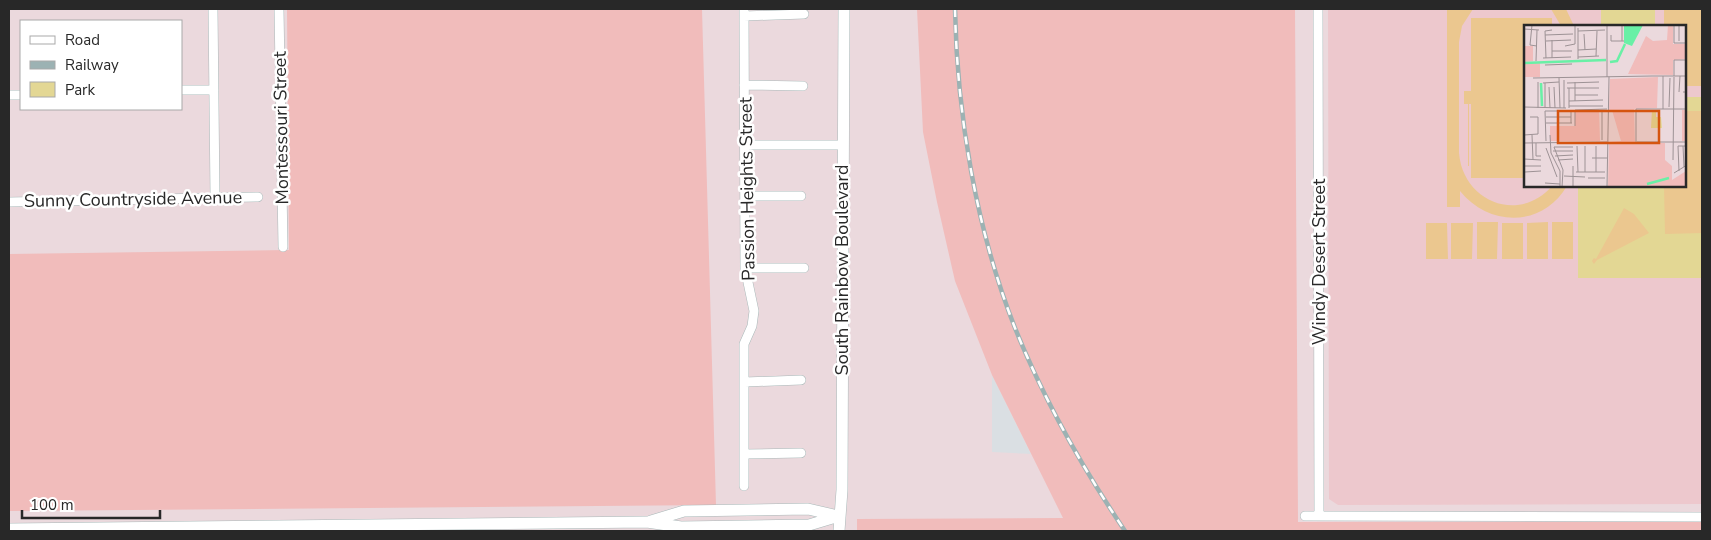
<svg xmlns="http://www.w3.org/2000/svg" width="1711" height="540" font-family="'Nunito Sans',sans-serif">
	<style>
		.industrial { fill: #dadfe3 }
		.education { fill: #edc8cd; fill-rule: evenodd }
		.green { fill: #e3d794 }
		.sand { fill: #f1bcbb }
		.pitch { fill: #ebc78f }
		.lines { fill: none; stroke-linecap: round; stroke-linejoin: round }
		.street-casing { stroke: #a9b9b9; stroke-width: 10 }
		.secondary-casing { stroke: #a9b9b9; stroke-width: 12 }
		.street { stroke: #fff; stroke-width: 9 }
		.secondary { stroke: #fff; stroke-width: 11 }
		.rail-casing { stroke: #9cb2b3; stroke-width: 4.5 }
		.rail { stroke: #fff; stroke-width: 2.5; stroke-dasharray: 8; stroke-linecap: butt }
		.labels { text-anchor: middle; dominant-baseline: central; stroke-width: 5; stroke-linejoin: round; paint-order: stroke }
		.street-label { font-size: 18px; fill: #282828; stroke: #fff }
		.inset-river { fill: none; stroke: #69f0a6; stroke-width: 2.5 }
		.inset-road { fill: none; stroke: #9d9295; stroke-width: 1 }
		.view { fill: #d5540f; fill-opacity: 0.15; stroke: #d5540f; stroke-width: 2.5 }
		.inset-edge { fill: none; stroke: #282828; stroke-width: 2.5 }
	</style>
	<rect width="100%" height="100%" fill="#ebd9dd"/>
	<!-- industrial -->
	<path class="industrial" d="M992,375l39,79 -39,-2z"/>
	<!-- education -->
	<path class="education" d="M1328,9h374v495l-364,1 -9,-6zM1525,26h160v160h-160z"/>
	<!-- green -->
	<path class="green" d="M1601,9h54v17h-54z
		M1685,97h17v181h-124v-92h107z"/>
	<!-- sand -->
	<path class="sand" d="M287,9h415l14,496 -707,6v-257l280,-4z
		M917,9h378l3,513h404v9h-845v-12l206,-1 -71,-143 -37,-94 -18,-79 -14,-70z"/>
	<!-- pitch -->
	<path class="pitch" d="M1447,9h26l-11,17 -3,16v111c4,49 60,71 93,33h15c-25,42 -78,41 -107,5v16h-13z
		M1551,9h15l8,17h-13z
		M1664,9h38v77h-17v-60h-21z
		M1471,18h81v8h-27v152h-54v-74h-2v62h-1v-62h-4v-13h7z
		M1685,111h17v122l-37,1 -1,-48h21z
		M1624,208l10,6 15,19 -52,27 -3,4 -2,-3 2,-3 2,1z
		M1477,222h21l-1,37h-20z
		M1548,222v37h-21v-36z
		M1552,222h21v37h-21z
		M1426,223h21l1,36h-22z
		M1451,223h22l-1,36h-21z
		M1502,223h21v36h-21z"/>
	<g class="lines">
		<defs>
			<path id="street" d="M213,9l2,188
				M279,9l4,238
				M744,9l1,259 9,43 -2,15 -8,18v142
				M1318,9l1,507
				M744,16l60,-2
				M744,85l59,1
				M181,90h33
				M9,95h12
				M745,145h98
				M745,196h56
				M9,202l249,-5
				M745,268h59
				M745,382l56,-2
				M745,454l56,-1
				M1305,516l397,1"/>
			<path id="secondary" d="M651,521l33,-10 124,-2 30,7
				M9,529l638,-7 34,5 128,-2 30,-9
				M839,531l3,-41 2,-481"/>
		</defs>
		<!-- street casing -->
		<use href="#street" class="street-casing"/>
		<!-- secondary casing -->
		<use href="#secondary" class="secondary-casing"/>
		<!-- street -->
		<use href="#street" class="street"/>
		<!-- secondary -->
		<use href="#secondary" class="secondary"/>
		<defs>
			<path id="rail" d="M955,9c2,106 21,220 60,319 29,72 67,139 110,203"/>
		</defs>
		<!-- rail casing -->
		<use href="#rail" class="rail-casing"/>
		<!-- rail -->
		<use href="#rail" class="rail"/>
	</g>
	<g class="labels">
		<!-- street labels -->
		<g class="street-label">
			<text transform="translate(281 128) rotate(-91)">Montessouri Street</text>
			<text transform="translate(747 189) rotate(-91)">Passion Heights Street</text>
			<text transform="translate(133 199) rotate(-1)">Sunny Countryside Avenue</text>
			<text transform="translate(1319 262) rotate(-90)">Windy Desert Street</text>
			<text transform="translate(842 270) rotate(-90)">South Rainbow Boulevard</text>
		</g>
	</g>
	<!-- overview -->
	<g transform="translate(1524 25)">
		<rect width="162" height="162" fill="#ebd9dd"/>
		<path d="M128,85h4v7h5l1,11h-11z" fill="#e3d794"/>
		<path d="M144,0h5v19h14l-1,15 -13,1v15l-45,-1 18,-38 7,5 14,-1zM0,21h9v15l-9,1zM0,38h16v14h-16zM134,52l-1,31 -23,1 1,33 30,1v17l7,6v14l14,-9v16h-78l1,-45 12,-1 -9,-31h-3l1,-31zM75,84l1,32h-50v-15h25v-16zM158,85h4v31h-4z" fill="#f1bcbb"/>
		<path d="M100,0h19l-11,21 -8,-3z" fill="#69f0a6"/>
		<path class="inset-river" d="M86,37l7,-1 8,-17M0,38l82,-3M17,58l1,23M123,159l22,-6"/>
		<path class="inset-road" d="M8,0l-2,20 7,1M150,0v18h13M155,0v16M0,4l15,1M54,6l27,-1M60,9l1,16M21,10l28,-1M87,10v6h13M28,15v18M22,16l25,-1M98,16v-16M41,21l10,-2v-19M54,25l18,-1M28,26h20M72,31l1,-25M54,32l21,-1M19,33l28,-1M22,33l-1,-27 7,-1M54,34v-31M12,36l1,-31M21,40l27,-1M128,51h35M150,51v-16h13M83,52v-52M9,53l119,-2M35,53l1,30M40,55v28M14,57v26M51,57v19M19,58l16,-1M21,58v25M43,58l32,-1M25,62l1,21M30,62l1,21M43,63h32M45,63v20M155,67l1,-16M159,67h3v-14M51,70h23M45,76l34,-1M45,81h34M0,82l42,1M145,82l1,-29M139,84v-33M78,86v29M22,92h25M22,98h26M51,101v-16l32,-1M0,110l14,-1v-17h-8M8,110l1,25M26,110l1,18 9,18v16M22,116l-1,-30h26v12M112,117v-33h51M113,117h50M0,118l83,-1M12,118v13h5M53,121l1,26M61,121v26M159,121l1,21M30,122l9,23 -1,17M30,122h19M22,123l11,29M29,126h20M31,131l18,-1M68,133h15M0,134l17,1M34,135l15,-1M149,135l1,-83M0,141h17M155,146l-1,-25h9M1,147l16,-1M52,147h29M72,147v-26M150,148l13,-8M40,151l21,1M64,153h17M21,158l15,1M49,162v-21M83,162l2,-110"/>
		<path class="view" d="M34,86h101v32h-101z"/>
		<rect width="162" height="162" class="inset-edge"/>
	</g>
	<!-- border -->
	<rect width="1711" height="540" fill="none" stroke="#282828" stroke-width="20"/>
	<!-- legend -->
	<rect x="20" y="20" width="162" height="90" fill="#ffffff" stroke="#a9a9a9"/>
	<rect x="30" y="36" width="25" height="8" fill="#ffffff" stroke="#a9a9a9"/>
	<text x="65" y="45" font-size="15" fill="#282828">Road</text>
	<rect x="30" y="61" width="25" height="8" fill="#9cb2b3" stroke="#a9a9a9"/>
	<text x="65" y="70" font-size="15" fill="#282828">Railway</text>
	<rect x="30" y="82" width="25" height="15" fill="#e3d794" stroke="#a9a9a9"/>
	<text x="65" y="95" font-size="15" fill="#282828">Park</text>
	<!-- scale -->
	<path d="M22 510v8h138v-8" fill="none" stroke="#282828" stroke-width="2.5"/>
	<text x="30" y="510" font-size="15" fill="#282828" stroke="#ffffff" stroke-width="4" paint-order="stroke">100 m</text>
</svg>
